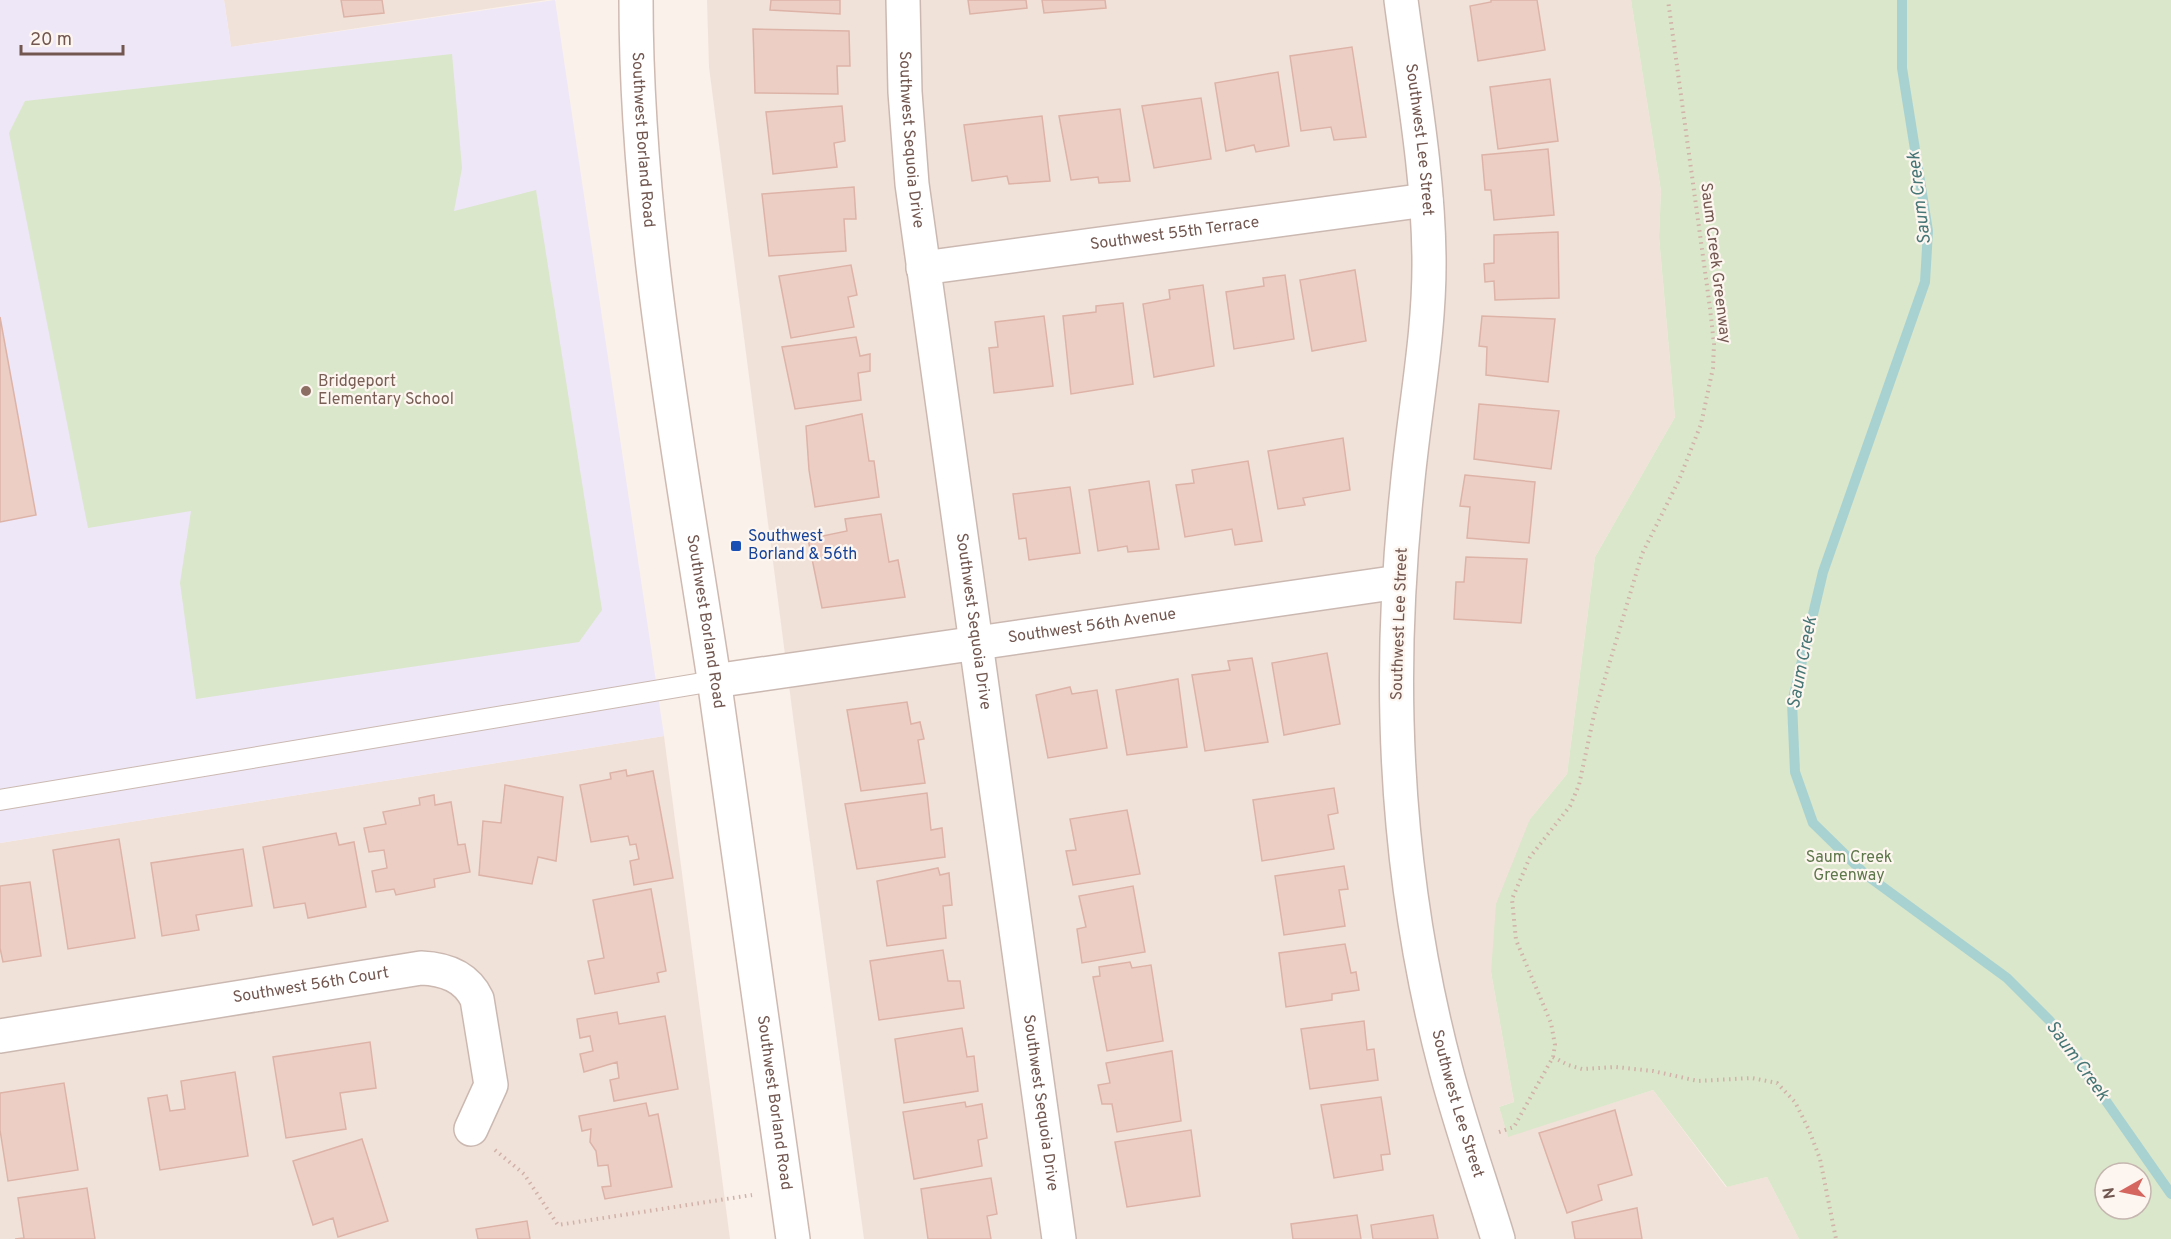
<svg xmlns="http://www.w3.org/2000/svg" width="2171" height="1239" font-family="Overpass,sans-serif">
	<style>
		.residential { fill: #f1e2d9 }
		.education { fill: #eee7f7 }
		.green { fill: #dae7ca; fill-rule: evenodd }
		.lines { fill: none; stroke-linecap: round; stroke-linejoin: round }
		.stream { stroke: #a8d2d2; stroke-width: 10 }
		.building { fill: #eccec5; stroke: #ddb3a7; stroke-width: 1.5 }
		.service-casing { stroke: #cbb9b1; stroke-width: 22 }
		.minor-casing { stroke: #cbb9b1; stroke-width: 36 }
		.secondary-casing { stroke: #cfbab2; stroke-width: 36 }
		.path { stroke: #d1b1a8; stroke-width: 4; stroke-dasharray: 1.5 4.5; stroke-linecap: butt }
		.service { stroke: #fff; stroke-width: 20 }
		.minor { stroke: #fff; stroke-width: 33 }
		.secondary { stroke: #fff; stroke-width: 33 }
		.education-dot { fill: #8d6e63; stroke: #fdf6f0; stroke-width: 2 }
		.transit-dot { fill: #1a4fb4; stroke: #fdf6f0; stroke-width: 2 }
		.labels { text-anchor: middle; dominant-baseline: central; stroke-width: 4.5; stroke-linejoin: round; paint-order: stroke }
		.street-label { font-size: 16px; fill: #725750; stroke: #fdf6f0 }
		.education-label { font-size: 16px; fill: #785e54; stroke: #fdf6f0; text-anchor: start }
		.transit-label { font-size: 16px; fill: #164399; stroke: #fdf6f0; text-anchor: start }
		.park-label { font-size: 16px; fill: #5e774a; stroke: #fdf6f0 }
		.water-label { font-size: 18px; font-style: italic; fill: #467575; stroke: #fdf6f0 }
	</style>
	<rect width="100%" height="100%" fill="#faf1ea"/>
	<!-- residential -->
	<path class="residential" d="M224,0h323l-316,47z
		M707,0h924l30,191 -2,46 16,180 -80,140 -28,217 -37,45 -39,153 23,130 -15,5 9,29 145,-46 73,97 41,-10 32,62h-935l-70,-515 -85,-657z
		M664,736l66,503h-730v-396z"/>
	<!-- education -->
	<path class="education" d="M0,0h224l7,47 324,-47 109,736 -664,107z"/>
	<!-- green -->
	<path class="green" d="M1631,0h540v1239h-372l-32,-62 -40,10 -74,-97 -145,47 -9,-30 15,-5 -23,-130 5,-68 34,-85 37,-45 28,-217 80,-140 -16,-180 2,-46zM2105,1173h36v36h-36z
		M452,54l10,114 -8,43 82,-21 66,420 -23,32 -383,57 -16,-116 11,-72 -103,17 -79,-395 16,-32z"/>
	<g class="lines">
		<!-- stream -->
		<path class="stream" d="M1902,0v68l26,163 -3,51 -102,290 -31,131 3,69 18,51 52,51 142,104 43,43 121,173"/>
	</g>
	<!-- building -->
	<path class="building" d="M341,0h41l2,13 -40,4z
		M771,0h69v14l-70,-4z
		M968,0h58l1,8 -57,6z
		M1042,0h63l1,8 -62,5z
		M1491,0h46l8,50 -67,11 -8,-55 21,-4z
		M753,29l96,2 1,35h-13l1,28 -83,-1z
		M1352,47l14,90 -32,3 -3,-13 -30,4 -11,-75z
		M1278,72l11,74 -33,6 -2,-7 -28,6 -11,-68z
		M1550,79l8,62 -60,8 -8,-62z
		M1201,98l10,61 -57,9 -12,-62z
		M842,106l3,35 -11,2 3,24 -64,7 -7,-62z
		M1120,109l10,72 -31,2 -1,-6 -27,3 -12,-64z
		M1042,116l8,65 -41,3 -2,-8 -35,5 -8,-56z
		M1548,149l6,66 -60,5 -3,-30h-6l-3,-35z
		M854,187l2,32h-12l2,32 -77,5 -7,-62z
		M1558,232l1,66 -64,2 -1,-19 -9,1 -1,-18 10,-1v-28z
		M851,265l6,30 -9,2 6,30 -63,11 -12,-62z
		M1355,270l11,71 -54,10 -12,-71z
		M1285,275l9,64 -60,10 -8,-57 38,-6 -1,-8z
		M1203,285l11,81 -60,11 -11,-73 27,-5 -1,-9z
		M1123,303l10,81 -62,10 -8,-78 33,-4v-6z
		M1044,316l9,70 -59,7 -5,-45 9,-1 -3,-25z
		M1482,316l73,3 -7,63 -62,-7 1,-28 -8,-1z
		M0,317l36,198 -36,7z
		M856,337l4,19 10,-2v17l-12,2 3,27 -66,9 -13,-62z
		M1479,404l80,7 -8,58 -77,-10z
		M862,414l7,47h5l5,36 -64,10 -6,-37 -3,-44z
		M1343,438l7,52 -47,8 2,7 -27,4 -10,-58z
		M1248,461l14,80 -27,4 -3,-16 -47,8 -9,-52 18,-2 -2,-13z
		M1465,475l70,7 -6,61 -62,-5 3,-31 -10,-1z
		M1149,481l10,68 -31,3 -1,-6 -29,5 -9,-61z
		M1070,487l10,66 -51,7 -3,-22 -7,1 -6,-45z
		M881,514l8,48 9,-2 7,37 -83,11 -14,-69 39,-8 -2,-12z
		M1466,557l61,2 -6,64 -67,-4 2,-37h8z
		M1327,653l13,71 -56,11 -12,-72z
		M1252,658l16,84 -63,9 -13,-76 38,-5 -2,-9z
		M1178,679l9,68 -60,8 -11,-65z
		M1070,687l2,7 25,-4 10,58 -59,10 -12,-63z
		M907,702l4,22 9,-2 4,17 -6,1 7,43 -64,8 -14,-81z
		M626,770l1,6 26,-5 20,107 -39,7 -4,-24 9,-2 -3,-15 -6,1 -2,-9 -37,6 -11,-57 31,-6 -1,-6z
		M505,785l58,12 -7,64 -18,-4 -6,27 -53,-9 4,-54 18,2z
		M1334,788l4,25 -10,2 6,34 -72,12 -9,-61z
		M927,793l4,37 11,-2 3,29 -88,12 -12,-65z
		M434,795l1,10 16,-3 7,43 7,-1 5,28 -36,7 1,8 -39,8 -2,-6 -18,3 -4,-21 15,-3 -3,-18 -15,2 -5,-24 22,-4 -3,-12 37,-7 -1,-7z
		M1127,810l13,64 -67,11 -7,-34 10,-1 -6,-31z
		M336,833l3,12 15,-3 12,65 -58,11 -3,-15 -31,5 -11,-61z
		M119,839l16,99 -67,11 -15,-99z
		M243,849l9,57 -56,9 3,15 -37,6 -11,-73z
		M1344,866l4,23 -9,1 6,36 -61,9 -9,-59z
		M938,868l2,7 9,-2 3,32 -9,1 3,32 -59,8 -10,-65z
		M30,882l11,74 -38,6 -3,-14v-62z
		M1133,886l12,66 -63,11 -5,-34 9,-2 -7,-31z
		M651,889l15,82 -9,2 2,9 -64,12 -7,-33 16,-3 -11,-58z
		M1345,944l6,29 5,-1 3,18 -27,4v6l-46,7 -7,-54z
		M943,950l5,31h12l4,27 -85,12 -9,-59z
		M1130,962l2,6 19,-3 12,76 -56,10 -14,-74 7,-1 -1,-9z
		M617,1012l2,12 46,-8 13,73 -64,12 -4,-21 9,-2 -2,-16 -33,10 -4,-18 13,-3 -3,-15 -10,2 -3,-19z
		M1364,1021l3,29 7,-1 4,31 -68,9 -9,-60z
		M962,1028l5,29 7,-1 4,35 -74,12 -9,-64z
		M370,1042l6,46 -36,5 6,36 -60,9 -13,-81z
		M1172,1051l9,70 -64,11 -5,-28h-10l-4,-19 12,-2 -4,-20z
		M235,1072l13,84 -88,14 -12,-72 19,-3 3,16 15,-2 -4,-28z
		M64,1083l14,87 -70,11 -8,-51v-37z
		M1381,1097l9,57 -9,1 2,15 -49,8 -13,-73z
		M965,1102l1,5 16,-3 5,34 -9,2 4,26 -68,13 -11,-67z
		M646,1103l3,13 9,-2 14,73 -67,12 -3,-12 9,-1 -3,-21 -10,1 -2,-15 -6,-9 1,-13 -9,2 -3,-15z
		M1615,1110l17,65 -34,10 4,15 -35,13 -28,-80z
		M1191,1130l9,66 -73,11 -12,-65z
		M362,1139l26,82 -50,16 -5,-19 -20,7 -20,-64z
		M991,1178l6,36 -10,2 4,23h-63l-7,-50z
		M87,1188l8,51h-80l9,-1 -6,-40z
		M1637,1208l5,31h-67l-3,-17z
		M1357,1215l4,24h-68l-2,-15z
		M1433,1215l5,24h-65l-2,-14z
		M527,1221l3,18h-52l-2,-10z"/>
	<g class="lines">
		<defs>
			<path id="service" d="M0,800l714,-119"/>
			<g id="minor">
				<path id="s1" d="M903,0l2,92 7,92 147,1055"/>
				<path id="s2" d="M1401,0c11,85 27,171 28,257 1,78 -15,154 -22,232 -8,76 -12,155 -10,232 3,118 19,236 49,349 15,57 35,113 52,169"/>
				<path id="s3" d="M923,268l503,-68"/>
				<path id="s4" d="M714,681l685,-99"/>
				<path id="s5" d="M0,1036l421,-68c24,1 45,8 56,31l14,86 -20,44"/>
			</g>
			<g id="secondary">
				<path id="s6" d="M636,0c0,226 44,456 78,679 28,187 52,374 79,560"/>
			</g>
		</defs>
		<!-- service casing -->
		<use href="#service" class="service-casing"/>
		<!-- minor casing -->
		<use href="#minor" class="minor-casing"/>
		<!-- secondary casing -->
		<use href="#secondary" class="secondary-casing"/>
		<!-- path -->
		<path class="path" d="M1553,1057l15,8 14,4 34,-2 37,4 45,10 54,-3 25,5 18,19 14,28 11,29 16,80
			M1499,1132l15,-5 39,-70 2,-12 -4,-22 -35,-83 -4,-41 18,-42 40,-51 9,-21 15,-70 48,-161 37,-74 22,-56 12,-56 1,-24 -4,-36 -42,-308
			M495,1150l29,24 34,51 194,-30"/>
		<!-- service -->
		<use href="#service" class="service"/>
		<!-- minor -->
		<use href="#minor" class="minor"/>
		<!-- secondary -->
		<use href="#secondary" class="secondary"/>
	</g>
	<!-- markers -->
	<circle class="education-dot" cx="306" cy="391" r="6"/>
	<rect class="transit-dot" x="730" y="540" width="12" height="12" rx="3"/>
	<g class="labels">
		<!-- street labels -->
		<g class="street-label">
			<text stroke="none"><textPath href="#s1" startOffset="140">Southwest Sequoia Drive</textPath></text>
			<text stroke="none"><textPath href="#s6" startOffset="140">Southwest Borland Road</textPath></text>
			<text stroke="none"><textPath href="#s2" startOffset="141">Southwest Lee Street</textPath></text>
			<text stroke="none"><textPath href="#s3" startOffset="254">Southwest 55th Terrace</textPath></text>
			<text transform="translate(1715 263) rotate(83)">Saum Creek Greenway</text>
			<text stroke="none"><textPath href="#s6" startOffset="626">Southwest Borland Road</textPath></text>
			<text stroke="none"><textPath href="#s1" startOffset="626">Southwest Sequoia Drive</textPath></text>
			<text transform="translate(1400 624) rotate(-88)">Southwest Lee Street</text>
			<text stroke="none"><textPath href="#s4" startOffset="382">Southwest 56th Avenue</textPath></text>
			<text stroke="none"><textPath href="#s5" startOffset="315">Southwest 56th Court</textPath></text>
			<text stroke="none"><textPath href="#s6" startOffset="1112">Southwest Borland Road</textPath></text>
			<text stroke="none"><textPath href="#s1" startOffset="1112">Southwest Sequoia Drive</textPath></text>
			<text stroke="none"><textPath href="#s2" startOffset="1113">Southwest Lee Street</textPath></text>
		</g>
		<!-- education labels -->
		<g class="education-label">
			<text x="318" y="382">Bridgeport<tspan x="318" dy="18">Elementary School</tspan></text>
		</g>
		<!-- transit labels -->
		<g class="transit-label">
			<text x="748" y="537">Southwest<tspan x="748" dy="18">Borland &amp; 56th</tspan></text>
		</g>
		<!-- park labels -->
		<g class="park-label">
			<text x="1849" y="858">Saum Creek<tspan x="1849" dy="18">Greenway</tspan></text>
		</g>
		<!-- water labels -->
		<g class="water-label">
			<text transform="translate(1920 198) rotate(-97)">Saum Creek</text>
			<text transform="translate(1803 663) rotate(-79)">Saum Creek</text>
			<text transform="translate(2077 1061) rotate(54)">Saum Creek</text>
		</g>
	</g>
	<!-- north arrow -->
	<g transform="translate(2123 1191) rotate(261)"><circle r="28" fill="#fdf6f0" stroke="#c5b6b0" stroke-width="1.5"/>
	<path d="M0-4.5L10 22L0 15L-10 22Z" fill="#d5665f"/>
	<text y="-9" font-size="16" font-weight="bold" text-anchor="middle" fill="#725750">N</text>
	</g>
	<!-- scale -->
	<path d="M21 45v9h102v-9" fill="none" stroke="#725750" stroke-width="3"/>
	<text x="30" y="45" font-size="18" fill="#725750" stroke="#fdf6f0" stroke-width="4.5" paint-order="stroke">20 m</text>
</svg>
